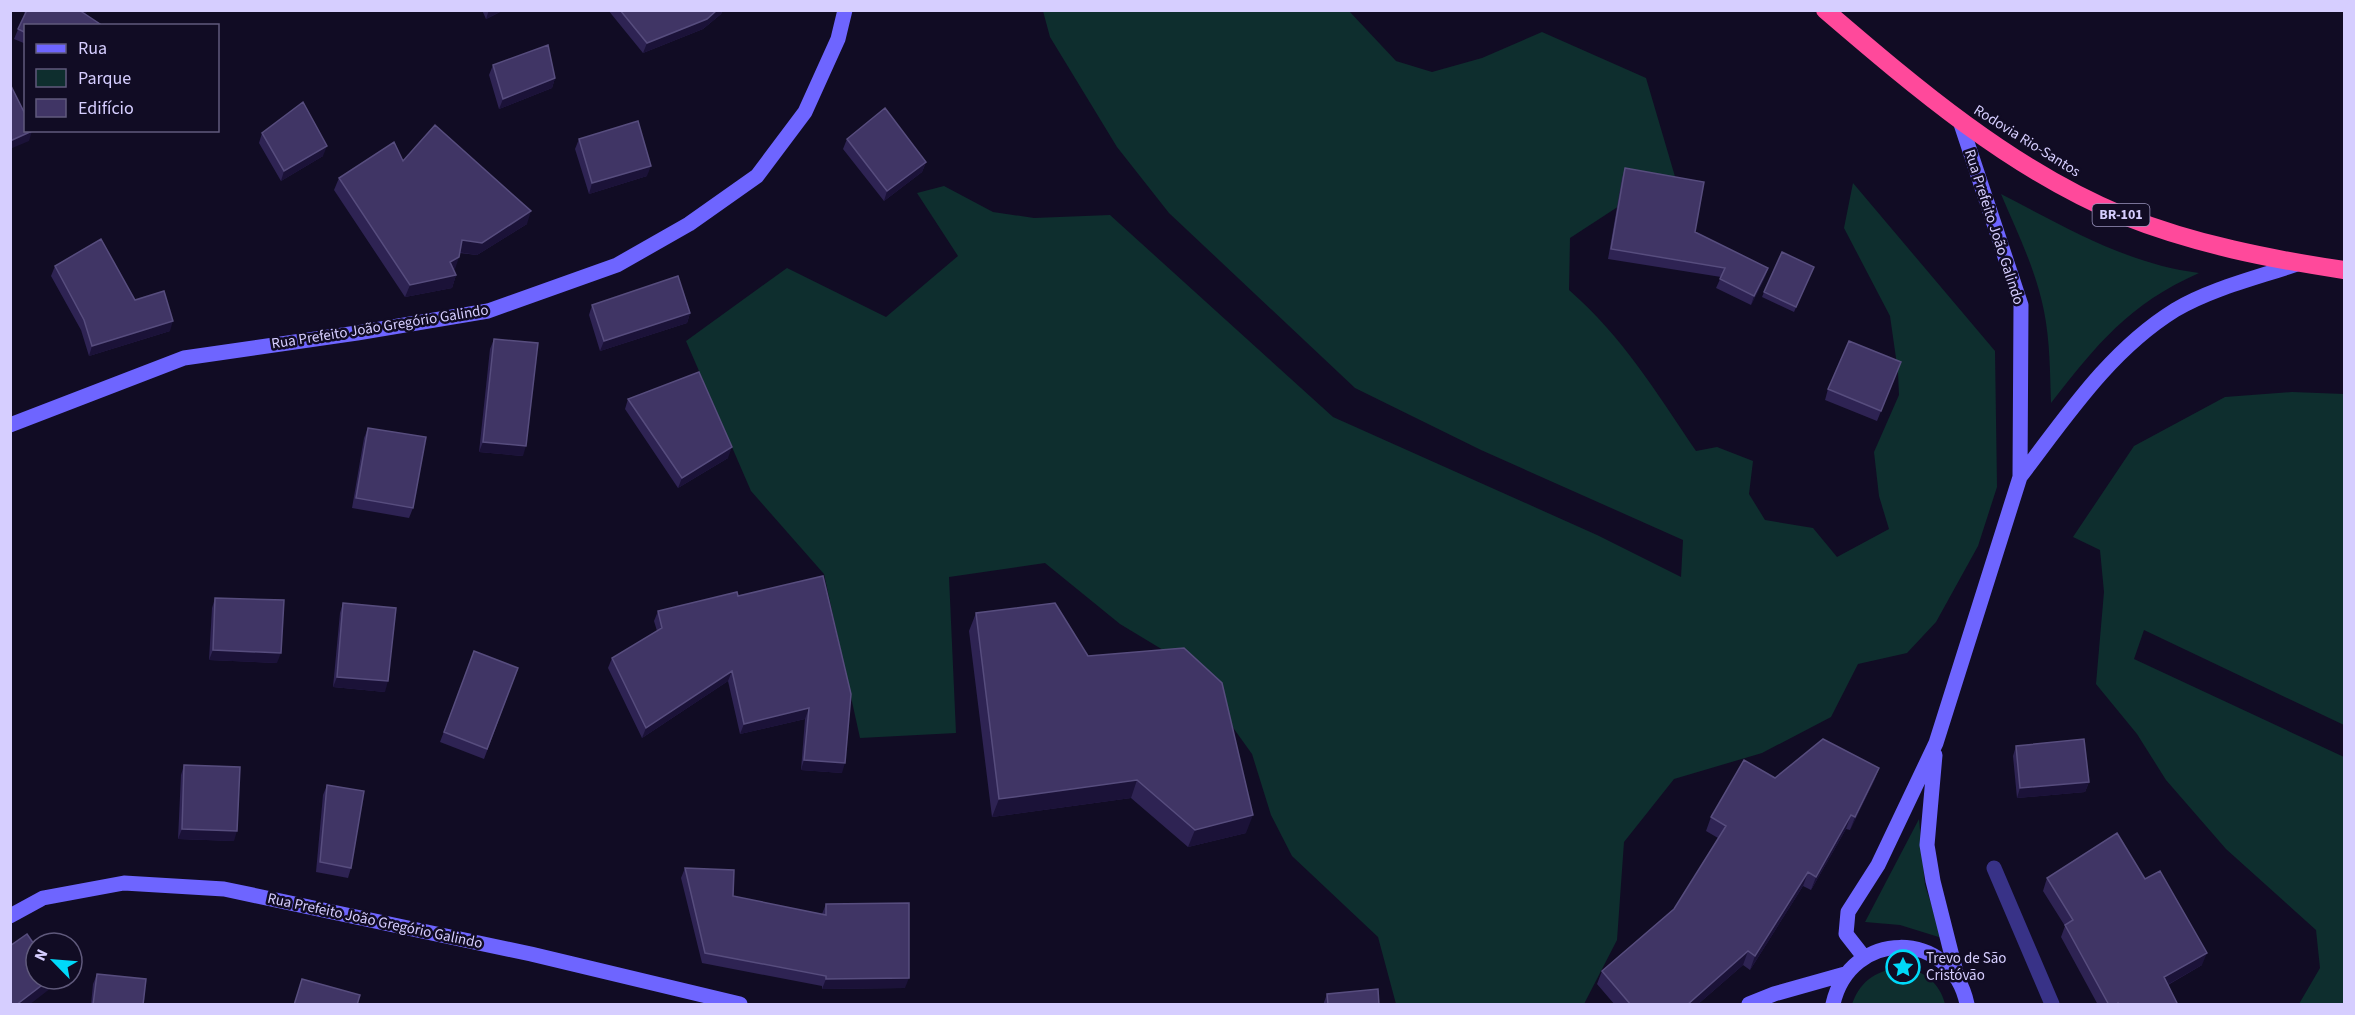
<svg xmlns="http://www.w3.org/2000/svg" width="2355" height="1015" font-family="'Source Sans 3',sans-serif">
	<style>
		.green { fill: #0e2e2e }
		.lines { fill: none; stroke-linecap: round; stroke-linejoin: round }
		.street { stroke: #383287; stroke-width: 15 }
		.secondary { stroke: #6e65ff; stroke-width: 15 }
		.highway { stroke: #ff499b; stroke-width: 18 }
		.wall { fill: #2e2353 }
		.shaded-wall { fill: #1b1238 }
		.building { fill: #403565; stroke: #574d7e; stroke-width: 1.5 }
		.labels { text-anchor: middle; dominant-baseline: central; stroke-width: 5; stroke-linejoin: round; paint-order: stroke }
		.shield { fill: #110c24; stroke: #9b94bd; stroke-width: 1.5 }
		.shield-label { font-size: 14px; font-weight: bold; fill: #d6ceff }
		.street-label { font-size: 15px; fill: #d6ceff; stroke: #110c24 }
		.poi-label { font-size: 15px; fill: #d6ceff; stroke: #110c24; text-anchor: start }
	</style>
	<rect width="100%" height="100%" fill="#110c24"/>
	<!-- green -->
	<path class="green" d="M1043,11h306l47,50 36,11 50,-14 60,-26 104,46 30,102 -60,28 -46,30 -1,52c54,47 87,102 127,161l21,-4 36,14 -4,33 16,26 48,8 24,29 52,-28 -10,-33 -5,-44 25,-57 -1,-23 -8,-56 -46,-88 9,-45 142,168 2,136 -19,59 -42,76 -29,31 -49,11 -27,53 -69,36 -88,26 -50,63 -7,98 -33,64h-188l-18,-67 -86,-81 -21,-41 -19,-61 -64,-89 -68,-41 -75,-61 -96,14 7,156 -96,5 -36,-164 -73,-83 -65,-150 101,-73 99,49 72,-61 -41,-63 27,-7 49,26 41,6 76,-3 223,202 264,118 84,42 2,-37 -202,-90 -126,-62 -186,-175 -52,-66 -67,-110z
		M2001,194c64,33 126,70 198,79 -70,31 -102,71 -148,130 -1,-31 -1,-62 -7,-92 -8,-41 -27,-79 -43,-117z
		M2292,392l52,2v331l-200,-95 -10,29 210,98v247h-45l21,-36 -4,-38 -90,-81 -60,-69 -29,-46 -41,-50 8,-92 -4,-42 -27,-13 61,-91 91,-49z
		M1919,819l6,66 17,53 -42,-13 -35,-3z
		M1903,967c22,5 36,15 42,37h-93c9,-25 26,-34 51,-37z"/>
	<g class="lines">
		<!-- street -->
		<path class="street" d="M1994,868l58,136"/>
		<!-- secondary -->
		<path class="secondary" d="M10,425l174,-67 173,-25 131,-22 129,-46 72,-41 68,-48 48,-64 33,-73 7,-29
			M2020,477c46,-60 89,-126 155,-167 37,-22 85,-33 125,-47
			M1935,755l-8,90 6,36 24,95
			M10,916l33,-18 81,-15 100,6 307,65 209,50
			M1864,957l-18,-23 2,-22 30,-47 58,-122 84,-266 1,-172 -61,-184
			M1749,1004l25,-10 71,-20
			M1833,1004c17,-75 118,-76 134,0"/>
		<!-- highway -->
		<path class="highway" d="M1825,10c91,78 187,160 299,206 70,28 146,43 220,54"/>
	</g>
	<!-- wall -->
	<path class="wall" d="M22,10h67l-63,16v18l-12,-5 11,-26z
		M482,10h22l-18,9z
		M608,10h115l-2,4 -18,15 -60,24z
		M493,65l62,13 -3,10 -53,21 -10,-34z
		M262,133l61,23 -42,25 -22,-38z
		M579,139l68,37 -58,18 -14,-45z
		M847,139l79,23 -4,10 -38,29 -41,-52z
		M403,161l124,63 -50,31 -17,-2 -6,17 2,5 -4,13 -47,9 -71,-107 5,-12z
		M1625,168l70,64 73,36 -3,9 -14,28 -35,-17 5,-11 -113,-18 14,-81z
		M55,266l80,34 35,31 -81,25 -8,-26 -30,-54z
		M1814,267l-20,45 -32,-15 2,-5z
		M592,305l98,8 -3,10 -87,28 -11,-36z
		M494,339l29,117 -44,-4 11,-103z
		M1901,362l-24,59 -52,-21 3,-11z
		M628,399l100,59 -50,30 -53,-79z
		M368,428l45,80 -4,10 -57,-10 12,-70z
		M823,576l19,197 -41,-3 4,-51 -65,15 -12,-53 -86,57 -34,-70 4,-10 45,-27 -3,-10 4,-10 80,-15z
		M215,598l62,65 -68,-3 3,-52z
		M343,603l42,89 -52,-5 7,-74z
		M976,613l112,43 158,177 -58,14 -57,-49 -139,19 -23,-186z
		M474,651l44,17 -34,91 -44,-17z
		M2016,746l73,36 -4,10 -68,6 -4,-42z
		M184,765l50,76 -56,-2 3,-64z
		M1879,768l-5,13 -24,49 -4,-1 -35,61 -8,-4 -53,84 -7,-5 -46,40h-82l-18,-21 5,-13 72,-62 44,-71 -12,-7 5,-14z
		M327,785l24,83 -3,10 -32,-6 7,-77z
		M685,868l48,28 89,18 4,-10 79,84 -83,1v-3l-120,-23 -21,-85z
		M2047,878l98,1 57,86 -34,20 10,20h-80l-37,-68 4,-11 -22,-35z
		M97,974l46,31h-52l2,-21z
		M1327,994l52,11h-56z"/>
	<!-- shaded-wall -->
	<path class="shaded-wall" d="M84,10h5l-11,12 4,-10z
		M489,10h15l-18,9z
		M717,10h6l-2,4 -18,15 -60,24 4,-10z
		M555,78l-3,10 -53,21 4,-10z
		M32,131l-3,10 -19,8v-8z
		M327,146l-4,10 -42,25 3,-10z
		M926,162l-4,10 -38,29 3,-10z
		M651,166l-4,10 -58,18 3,-11z
		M531,211l-4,13 -50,31 -19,-3 4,-12z
		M459,257l-4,12 -9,6 4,-13z
		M1768,268l-3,9 -14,28 3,-9z
		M456,275l-4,13 -47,9 5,-12z
		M690,313l-3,10 -87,28 4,-10z
		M173,321l-3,10 -81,25 3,-10z
		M483,442l43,4 -3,10 -44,-4z
		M732,447l-4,11 -50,30 4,-10z
		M213,650l68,3 -4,10 -68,-3z
		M732,671l-4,10 -86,57 4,-10z
		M337,677l51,4 -3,11 -52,-5z
		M809,708l-4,11 -65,15 4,-10z
		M804,760l41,3 -3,10 -41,-3z
		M1879,768l-5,13 -24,49 5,-13z
		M1137,780l-6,18 -139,19 7,-18z
		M2089,782l-4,10 -68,6 3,-10z
		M1253,815l-7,18 -58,14 7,-17z
		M1851,815l-5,14 -35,61 5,-13z
		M182,829l55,2 -3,10 -56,-2z
		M1808,872l-5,14 -53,84 5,-14z
		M1748,951l-5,14 -46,40h-10z
		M2207,953l-5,12 -42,24 4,-12z
		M909,978l-4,10 -83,1 4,-10z
		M50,979h5l-4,9 -22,17h-13z"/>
	<!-- building -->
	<path class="building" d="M27,10h57l-2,2 21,14h-77v7l-8,-4z
		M620,10h97l-10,9 -60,24z
		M548,45l7,33 -52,21 -10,-34z
		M10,86h1l15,30v14l6,1 -22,10z
		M303,102l24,44 -43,25 -22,-38z
		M885,108l41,54 -39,29 -40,-52z
		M638,121l13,45 -59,17 -13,-44z
		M435,125l96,86 -49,32 -20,-3 -3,17 -9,5 6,13 -46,10 -71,-107 55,-36 9,19z
		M1625,168l79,14 -9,50 73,36 -14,28 -34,-17 5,-11 -114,-19z
		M101,239l34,61 29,-9 9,30 -81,25 -8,-26 -29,-54z
		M1782,252l32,15 -18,40 -32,-15z
		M678,276l12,37 -86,28 -12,-36z
		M494,339l44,4 -12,103 -43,-4z
		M1849,341l52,21 -20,49 -53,-22z
		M699,372l33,75 -50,31 -54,-79z
		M368,428l58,9 -13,71 -57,-10z
		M823,576l28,118 -6,69 -41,-3 5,-52 -65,16 -12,-53 -86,57 -34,-70 50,-30 -4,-17 79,-19 1,4z
		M215,598l69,2 -3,53 -68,-3z
		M343,603l53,5 -8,73 -51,-4z
		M1055,603l33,53 96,-8 38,35 31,132 -58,15 -58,-50 -138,19 -23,-186z
		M474,651l44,17 -31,81 -43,-17z
		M1823,739l56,29 -24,49 -4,-2 -35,62 -8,-5 -53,84 -7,-5 -61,54h-56l-29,-34 72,-62 52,-83 -15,-9 33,-57 31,18z
		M2084,739l5,43 -69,6 -4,-42z
		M184,765l56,2 -3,64 -55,-2z
		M327,785l37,6 -13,77 -31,-6z
		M2117,833l28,46 15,-8 47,82 -43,24 14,28h-59l-1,-2 -2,2h-7l-44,-80 8,-5 -26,-42z
		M685,868l49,2 -1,26 93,19v-11l83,-1v75l-83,1v-3l-121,-23z
		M27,934l9,13v32h14l-34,26h-6v-59z
		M97,974l49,5 -3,26h-50z
		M302,979l58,16 -3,10h-63z
		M1378,989l1,16h-51l-1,-11z"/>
	<!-- icons -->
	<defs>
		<symbol id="sight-ring" viewBox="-11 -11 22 22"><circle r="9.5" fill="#110c24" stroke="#00d9f9" stroke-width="1.5"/><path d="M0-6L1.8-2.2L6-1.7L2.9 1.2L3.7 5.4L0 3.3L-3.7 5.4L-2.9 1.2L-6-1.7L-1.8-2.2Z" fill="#00d9f9"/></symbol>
	</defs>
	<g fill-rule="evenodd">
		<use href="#sight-ring" x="1884" y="948" width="38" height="38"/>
	</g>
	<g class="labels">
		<!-- shield labels -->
		<rect class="shield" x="2092.5" y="204" width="57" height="22" rx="4.5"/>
		<g class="shield-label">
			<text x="2121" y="215">BR-101</text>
		</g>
		<!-- street labels -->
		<g class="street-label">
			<text transform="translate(2027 141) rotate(32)">Rodovia Rio-Santos</text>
			<text transform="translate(1994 227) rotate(72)">Rua Prefeito João Galindo</text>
			<text transform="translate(380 327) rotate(-9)">Rua Prefeito João Gregório Galindo</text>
			<text transform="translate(375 921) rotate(12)">Rua Prefeito João Gregório Galindo</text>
		</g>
		<!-- poi labels -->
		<g class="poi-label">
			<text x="1926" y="958">Trevo de São<tspan x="1926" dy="17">Cristóvão</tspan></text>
		</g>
	</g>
	<!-- border -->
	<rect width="2355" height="1015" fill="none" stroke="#d6ceff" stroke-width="24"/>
	<!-- legend -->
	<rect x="24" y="24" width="195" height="108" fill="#110c24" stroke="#605a7c" stroke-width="1.5"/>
	<rect x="36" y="44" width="30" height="9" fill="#6e65ff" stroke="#605a7c" stroke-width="1.5"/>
	<text x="78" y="54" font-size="18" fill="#d6ceff">Rua</text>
	<rect x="36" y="69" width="30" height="18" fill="#0e2e2e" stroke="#605a7c" stroke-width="1.5"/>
	<text x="78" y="84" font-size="18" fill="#d6ceff">Parque</text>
	<rect x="36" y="99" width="30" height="18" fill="#403565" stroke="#605a7c" stroke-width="1.5"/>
	<text x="78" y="114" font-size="18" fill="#d6ceff">Edifício</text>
	<!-- north arrow -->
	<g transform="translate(54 961) rotate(295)"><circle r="28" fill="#110c24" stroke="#605a7c" stroke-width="1.5"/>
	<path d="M0-4.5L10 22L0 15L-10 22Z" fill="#00d9f9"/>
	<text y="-9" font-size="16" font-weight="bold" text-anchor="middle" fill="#d6ceff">N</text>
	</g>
</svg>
